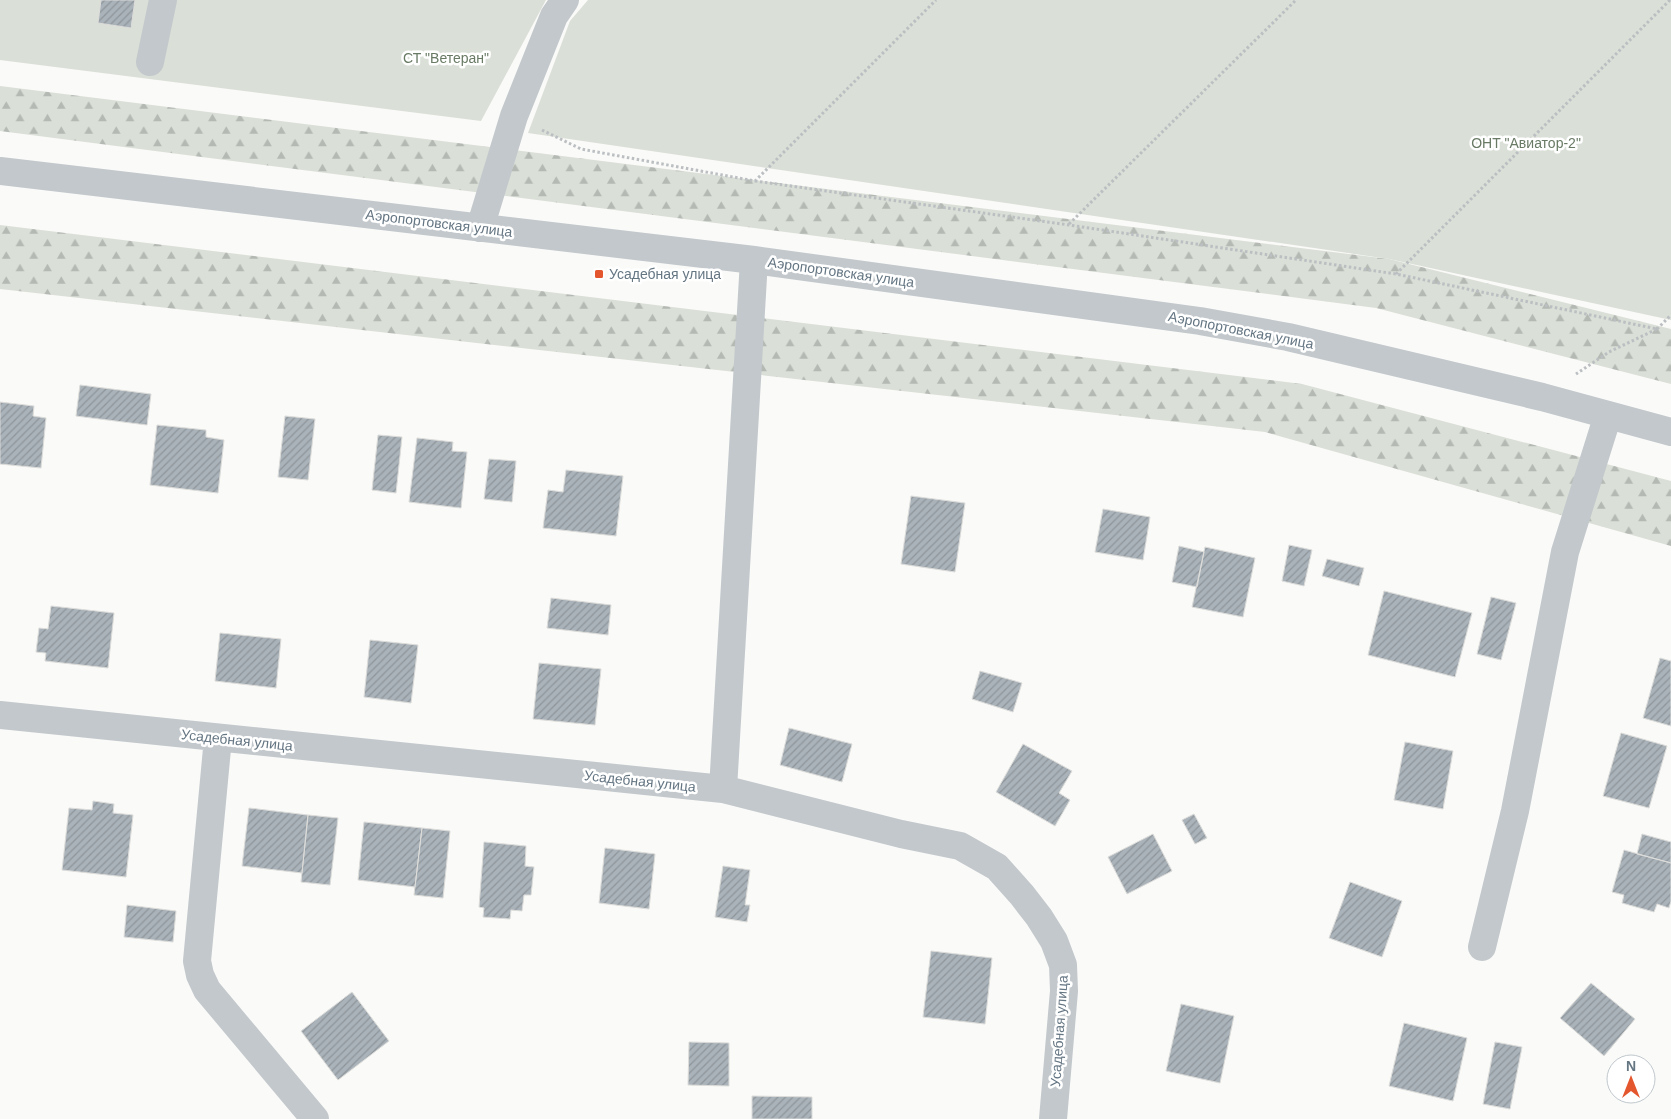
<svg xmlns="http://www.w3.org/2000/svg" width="1671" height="1119" font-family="Helvetica,sans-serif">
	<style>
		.forest { fill: url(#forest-firs) }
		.green { fill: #dadfd7 }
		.building { fill: url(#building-hatch); stroke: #dcdcda }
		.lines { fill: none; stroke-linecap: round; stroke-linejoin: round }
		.path { stroke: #bbbfc2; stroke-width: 3; stroke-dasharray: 2.5 2.5; stroke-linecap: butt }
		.minor { stroke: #c3c8cc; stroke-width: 28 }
		.poi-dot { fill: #e4572e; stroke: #fff; stroke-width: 2 }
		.labels { text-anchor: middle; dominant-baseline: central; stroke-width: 5; stroke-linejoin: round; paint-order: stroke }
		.park-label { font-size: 14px; fill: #687a64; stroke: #fff }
		.street-label { font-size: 14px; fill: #657683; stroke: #fff }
		.poi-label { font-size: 14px; fill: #657683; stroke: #fff; text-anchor: start }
	</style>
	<defs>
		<pattern id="forest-firs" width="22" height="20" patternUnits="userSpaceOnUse" patternTransform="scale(1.25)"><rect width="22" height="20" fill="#dadfd7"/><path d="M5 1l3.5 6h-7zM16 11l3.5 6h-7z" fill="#b4b9b4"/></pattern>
		<pattern id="building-hatch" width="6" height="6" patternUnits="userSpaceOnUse" patternTransform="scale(1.25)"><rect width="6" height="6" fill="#aab3b9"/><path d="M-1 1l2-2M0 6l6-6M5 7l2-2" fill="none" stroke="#8e969c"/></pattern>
	</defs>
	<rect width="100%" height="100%" fill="#fafaf8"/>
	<!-- forest -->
	<path class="forest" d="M0,86l1389,173 282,70v55l-295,-76 -1376,-177z
		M0,225l1302,159 369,97v65l-406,-114 -1265,-143z"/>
	<!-- green -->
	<path class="green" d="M0,0h546l-65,121 -481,-61z
		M588,0h1083v320l-282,-61 -861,-126 42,-112z"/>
	<!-- building -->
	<path class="building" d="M101,0h34l-4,28 -33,-5z
		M80,385l71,9 -4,31 -71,-9z
		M0,402l34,4 -1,10 13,2 -5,50 -41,-4z
		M285,416l30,3 -7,61 -30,-3z
		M157,425l49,5v7l18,3 -6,53 -68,-8z
		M378,435l24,2 -6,56 -24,-3z
		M417,438l36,4 -1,9 15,1 -6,56 -52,-6z
		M489,459l27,2 -4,41 -28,-3z
		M566,470l57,6 -7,60 -73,-8 5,-38 15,2z
		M911,496l54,7 -10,69 -54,-8z
		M1103,509l47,8 -7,43 -48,-8z
		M1289,545l23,5 -8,36 -22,-5z
		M1179,546l25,6 -7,35 -25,-5z
		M1205,547l50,11 -12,59 -51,-10z
		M1327,559l37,9 -5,18 -37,-10z
		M1384,591l88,22 -17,64 -87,-22z
		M1491,597l25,6 -15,57 -24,-6z
		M551,598l60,7 -3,30 -61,-7z
		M51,606l63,7 -6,55 -63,-7 1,-8 -10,-1 3,-24 9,1z
		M220,633l61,6 -5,49 -61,-7z
		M370,640l48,5 -7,58 -47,-6z
		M1660,658l11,3v65l-28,-8z
		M539,663l62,6 -6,56 -62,-6z
		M980,671l42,12 -9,29 -41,-13z
		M789,728l63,16 -10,38 -62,-17z
		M1621,733l46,13 -18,62 -46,-12z
		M1405,742l48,9 -10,58 -49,-9z
		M1023,744l49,27 -13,22 11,7 -15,26 -59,-34z
		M93,801l21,3 -1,9 20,2 -7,62 -64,-7 7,-62 23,2z
		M249,808l59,7 -6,58 -60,-7z
		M1194,814l13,24 -12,6 -13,-24z
		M308,815l30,3 -8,67 -29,-3z
		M364,822l58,6 -7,59 -57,-7z
		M422,828l28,3 -7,67 -29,-3z
		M1153,834l19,37 -45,23 -19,-37z
		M1642,834l29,8v21l-34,-9z
		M484,842l42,4 -1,20 9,1 -3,28h-7l-2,16 -11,-1 -1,9 -27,-2 1,-9 -5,-1z
		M605,848l50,6 -6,55 -50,-6z
		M1624,850l47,13v38l-2,7 -12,-4 -3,8 -32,-9 2,-8 -12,-3z
		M723,866l27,4 -5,35h5l-3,17 -32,-5z
		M1350,882l52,19 -20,56 -53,-19z
		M127,905l49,6 -3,31 -49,-5z
		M931,951l61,7 -7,66 -62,-7z
		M1591,983l44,36 -31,37 -44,-38z
		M352,992l37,49 -51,39 -37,-49z
		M1181,1004l53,12 -14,67 -54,-12z
		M1404,1023l63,15 -14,63 -64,-15z
		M689,1042l40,1v43l-41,-1z
		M1495,1042l27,5 -12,62 -27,-5z
		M752,1096l60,1v22h-60z"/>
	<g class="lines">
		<!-- path -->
		<path class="path" d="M542,130l39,19 174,32 181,-181
			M755,181l314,44 327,49 261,55 -48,23 -33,22
			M1069,224l227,-224
			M1396,274l274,-274
			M1657,329l14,-14"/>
		<!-- minor -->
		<path class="minor" d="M150,62l13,-62
			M0,171l754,89 446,61 88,16 254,60 129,35
			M480,228l34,-112 40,-100 11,-16
			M0,715l723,74 178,45 59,12 37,21 25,28 17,22 15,24 9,24 1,26 -11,128
			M218,738l-21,223 3,14 7,15 108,129
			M723,789l31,-529
			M1482,947l33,-136 50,-259 43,-137"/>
	</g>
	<!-- markers -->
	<rect class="poi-dot" x="594" y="269" width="10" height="10" rx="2.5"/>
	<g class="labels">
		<!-- park labels -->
		<g class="park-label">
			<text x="446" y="58">СТ "Ветеран"</text>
			<text x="1526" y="143">ОНТ "Авиатор-2"</text>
		</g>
		<!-- street labels -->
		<g class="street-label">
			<text transform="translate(439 223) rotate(7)">Аэропортовская улица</text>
			<text transform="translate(841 272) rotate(8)">Аэропортовская улица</text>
			<text transform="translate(1241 330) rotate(11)">Аэропортовская улица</text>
			<text transform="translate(237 740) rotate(6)">Усадебная улица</text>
			<text transform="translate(640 781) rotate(6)">Усадебная улица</text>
			<text transform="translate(1059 1031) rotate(-86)">Усадебная улица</text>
		</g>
		<!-- poi labels -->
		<g class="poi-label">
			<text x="609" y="274">Усадебная улица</text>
		</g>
	</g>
	<!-- north arrow -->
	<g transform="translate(1631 1079)"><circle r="24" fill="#ffffff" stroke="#c1c8cd"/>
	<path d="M0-4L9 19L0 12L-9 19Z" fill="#e4572e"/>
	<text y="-8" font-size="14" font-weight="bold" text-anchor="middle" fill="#657683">N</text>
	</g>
</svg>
